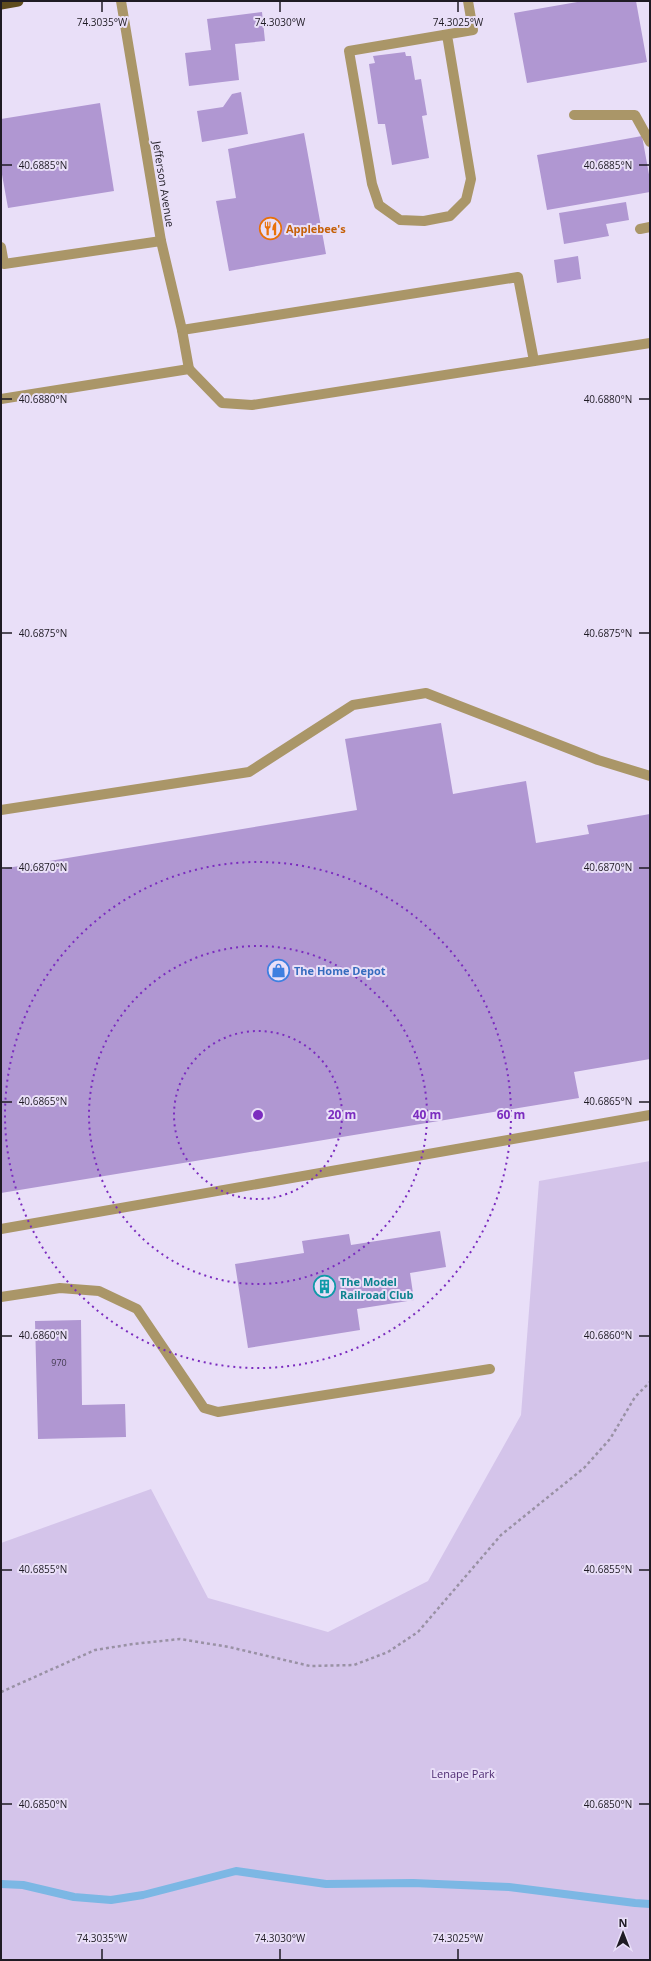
<svg xmlns="http://www.w3.org/2000/svg" width="651" height="1961" font-family="'Open Sans',sans-serif">
	<style>
		.green { fill: #d4c4ea }
		.lines { fill: none; stroke-linecap: round; stroke-linejoin: round }
		.stream { stroke: #7cb7e4; stroke-width: 8 }
		.building { fill: #b097d2 }
		.path { stroke: #9991a4; stroke-width: 2.5; stroke-dasharray: 3 3; stroke-linecap: butt }
		.service { stroke: #aa9668; stroke-width: 10 }
		.minor { stroke: #aa9668; stroke-width: 10 }
		.trunk { stroke: #5f4c1e; stroke-width: 11 }
		.ticks { fill: none; stroke: #1f1b24; stroke-width: 1.5 }
		.ring { fill: none; stroke: #7b2cbf; stroke-width: 2; stroke-dasharray: 2 4 }
		.labels { text-anchor: middle; dominant-baseline: central; stroke-width: 4; stroke-linejoin: round; paint-order: stroke }
		.number-label { font-size: 9px; fill: #433a50 }
		.street-label { font-size: 11px; fill: #1f1b24; stroke: #e9dff8 }
		.food-label { font-size: 11px; font-weight: bold; fill: #c56008; stroke: #e9dff8; text-anchor: start }
		.shop-label { font-size: 11px; font-weight: bold; fill: #366cbe; stroke: #e9dff8; text-anchor: start }
		.culture-label { font-size: 11px; font-weight: bold; fill: #0d838f; stroke: #e9dff8; text-anchor: start }
		.park-label { font-size: 11px; fill: #4e2b71; stroke: #e9dff8 }
		.ticks-label { font-size: 10px; text-anchor: middle; fill: #1f1b24; stroke: #e9dff8; stroke-width: 4; stroke-linejoin: round; paint-order: stroke }
		.centre { fill: #7b2cbf; stroke: #e9dff8; stroke-width: 2 }
		.ring-label { font-size: 12px; text-anchor: middle; font-weight: bold; fill: #7b2cbf; stroke: #e9dff8; stroke-width: 4; stroke-linejoin: round; paint-order: stroke }
	</style>
	<rect width="100%" height="100%" fill="#e9dff8"/>
	<!-- green -->
	<path class="green" d="M650,1161v799h-649v-417l150,-54 57,109 120,34 100,-51 93,-166 18,-234z"/>
	<g class="lines">
		<!-- stream -->
		<path class="stream" d="M1,1884l22,1 51,12 37,3 32,-5 93,-24 90,13 87,-1 96,4 126,16 15,1"/>
	</g>
	<!-- building -->
	<path class="building" d="M583,1h53l11,61 -120,21 -13,-70z
		M262,12l3,29 -30,3 4,36 -50,6 -4,-33 26,-3 -4,-31z
		M405,52l1,4h5l4,24 6,-1 6,36 -5,1 7,42 -37,7 -7,-41h-7l-9,-60 6,-1 -2,-7z
		M241,92l7,42 -46,8 -5,-31 26,-4 9,-13z
		M100,103l14,88 -106,17 -7,-39v-50z
		M304,133l22,121 -97,17 -13,-70 20,-3 -8,-49z
		M642,136l8,44v12l-103,18 -10,-55z
		M626,202l3,18 -23,4 3,12 -45,8 -5,-31z
		M578,256l3,23 -24,4 -3,-23z
		M441,723l12,71 73,-13 10,62 53,-9 -2,-9 63,-11v245l-76,13 5,26 -578,95v-324l356,-59 -12,-71z
		M440,1231l6,36 -36,6 4,27 -57,9 3,21 -112,18 -13,-84 69,-11 -2,-12 47,-7 2,11z
		M81,1320l1,85 43,-1 1,33 -88,2 -3,-118z"/>
	<g class="lines">
		<!-- path -->
		<path class="path" d="M1,1692l94,-42 38,-6 47,-5 49,8 81,19 44,-1 34,-13 30,-20 83,-97 83,-67 26,-29 25,-42 15,-15"/>
		<!-- service -->
		<path class="service" d="M447,35l24,144 -5,21 -16,16 -26,5 -24,-1 -21,-15 -7,-21 -23,-133 124,-21 -5,-29
			M574,115h61l15,27
			M640,229l10,-2
			M1,247l3,17 157,-23
			M182,330l336,-53 16,84
			M1,399l188,-30 33,34 30,2 398,-62
			M1,810l248,-38 104,-67 73,-12 172,67 52,16
			M1,1229l649,-114
			M1,1297l59,-9 39,3 38,18 67,99 14,4 272,-43"/>
		<!-- minor -->
		<path class="minor" d="M121,1l40,240 21,89 7,39"/>
		<!-- trunk -->
		<path class="trunk" d="M1,4l17,-3"/>
	</g>
	<!-- ticks -->
	<path class="ticks" d="M102,2v10M280,2v10M458,2v10M2,165h10M639,165h10M2,399h10M639,399h10M2,633h10M639,633h10M2,868h10M639,868h10M2,1102h10M639,1102h10M2,1336h10M639,1336h10M2,1570h10M639,1570h10M2,1804h10M639,1804h10M102,1949v10M280,1949v10M458,1949v10"/>
	<!-- distance rings -->
	<g class="ring">
		<circle cx="258" cy="1115" r="84"/>
		<circle cx="258" cy="1115" r="169"/>
		<circle cx="258" cy="1115" r="253"/>
	</g>
	<!-- icons -->
	<defs>
		<symbol id="restaurant-ring" viewBox="-11 -11 22 22"><circle r="9.5" fill="#e9dff8" stroke="#e8710a" stroke-width="1.5"/><path d="M-5-6h1v4h1v-4h1v4h1v-4h1v5L-1.5 .5V6h-2V.5L-5-1ZM5-6V6H3V1.5H1.5Q1.5-4 5-6Z" fill="#e8710a"/></symbol>
		<symbol id="shop-ring" viewBox="-11 -11 22 22"><circle r="9.5" fill="#e9dff8" stroke="#3f7fe0" stroke-width="1.5"/><path d="M-5-2.5h2.3a2.7 3.5 0 0 1 5.4 0H5L5.5 6h-11ZM-1.5-2.5h3a1.5 2.3 0 0 0-3 0Z" fill="#3f7fe0"/></symbol>
		<symbol id="building-ring" viewBox="-11 -11 22 22"><circle r="9.5" fill="#e9dff8" stroke="#0f9aa8" stroke-width="1.5"/><path d="M-4-6H4V6H1V3H-1V6H-4ZM-2.5-4.3h1.7v1.8h-1.7ZM.8-4.3h1.7v1.8H.8ZM-2.5-1h1.7V.8h-1.7ZM.8-1h1.7V.8H.8Z" fill="#0f9aa8"/></symbol>
	</defs>
	<g fill-rule="evenodd">
		<use href="#restaurant-ring" x="258" y="216" width="25" height="25"/>
		<use href="#shop-ring" x="266" y="958" width="25" height="25"/>
		<use href="#building-ring" x="312" y="1274" width="25" height="25"/>
	</g>
	<g class="labels">
		<!-- number labels -->
		<g class="number-label">
			<text x="59" y="1362">970</text>
		</g>
		<!-- street labels -->
		<g class="street-label">
			<text transform="translate(164 184) rotate(81)">Jefferson Avenue</text>
		</g>
		<!-- food labels -->
		<g class="food-label">
			<text x="286" y="228">Applebee's</text>
		</g>
		<!-- shop labels -->
		<g class="shop-label">
			<text x="294" y="970">The Home Depot</text>
		</g>
		<!-- culture labels -->
		<g class="culture-label">
			<text x="340" y="1281">The Model<tspan x="340" dy="13">Railroad Club</tspan></text>
		</g>
		<!-- park labels -->
		<g class="park-label">
			<text x="463" y="1773">Lenape Park</text>
		</g>
	</g>
	<g class="ticks-label">
		<text x="102" y="26">74.3035°W</text>
		<text x="280" y="26">74.3030°W</text>
		<text x="458" y="26">74.3025°W</text>
		<text x="43" y="169">40.6885°N</text>
		<text x="608" y="169">40.6885°N</text>
		<text x="43" y="403">40.6880°N</text>
		<text x="608" y="403">40.6880°N</text>
		<text x="43" y="637">40.6875°N</text>
		<text x="608" y="637">40.6875°N</text>
		<text x="43" y="871">40.6870°N</text>
		<text x="608" y="871">40.6870°N</text>
		<text x="43" y="1105">40.6865°N</text>
		<text x="608" y="1105">40.6865°N</text>
		<text x="43" y="1339">40.6860°N</text>
		<text x="608" y="1339">40.6860°N</text>
		<text x="43" y="1573">40.6855°N</text>
		<text x="608" y="1573">40.6855°N</text>
		<text x="43" y="1808">40.6850°N</text>
		<text x="608" y="1808">40.6850°N</text>
		<text x="102" y="1942">74.3035°W</text>
		<text x="280" y="1942">74.3030°W</text>
		<text x="458" y="1942">74.3025°W</text>
	</g>
	<circle cx="258" cy="1115" r="6" class="centre"/>
	<g class="ring-label">
		<text x="342" y="1119">20 m</text>
		<text x="427" y="1119">40 m</text>
		<text x="511" y="1119">60 m</text>
	</g>
	<!-- border -->
	<rect width="651" height="1961" fill="none" stroke="#1f1b24" stroke-width="4"/>
	<!-- north arrow -->
	<g transform="translate(623 1933)" stroke="#e9dff8" stroke-width="3" paint-order="stroke">
	<path d="M0-3L7 15L0 10L-7 15Z" fill="#1f1b24"/>
	<text y="-6" font-size="11" font-weight="bold" text-anchor="middle" fill="#1f1b24">N</text>
	</g>
</svg>
